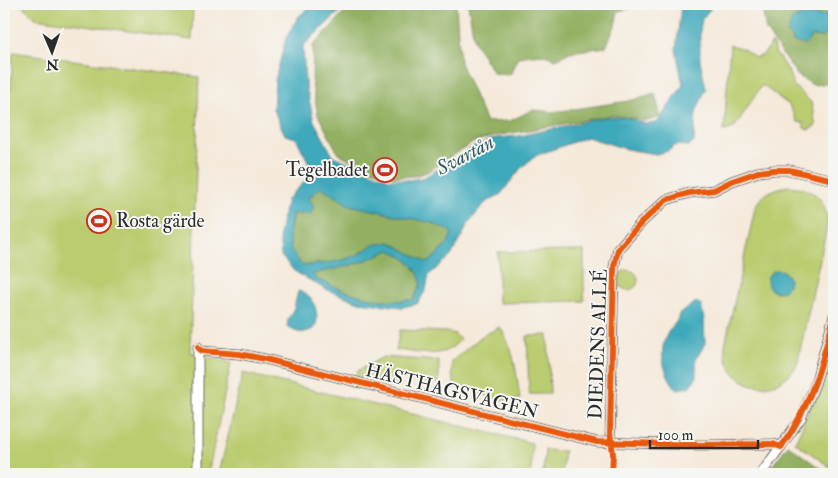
<svg xmlns="http://www.w3.org/2000/svg" width="838" height="478" font-family="'IM FELL Double Pica',serif">
	<style>
		.green { fill: #bacc6f; stroke: #727c4d; fill-rule: evenodd }
		.forest { fill: #93b062; stroke: #5f6e46 }
		.water { fill: #3ca9bb; stroke: #346a73; fill-rule: evenodd }
		.lines { fill: none; stroke-linecap: round; stroke-linejoin: round }
		.street-casing { stroke: #726e68; stroke-width: 11 }
		.street { stroke: #fff; stroke-width: 9 }
		.cycleway-casing { stroke: #f6f6f2; stroke-width: 9 }
		.cycleway { stroke: #e8590c; stroke-width: 6 }
		.labels { text-anchor: middle; dominant-baseline: central; stroke-width: 4; stroke-linejoin: round; paint-order: stroke }
		.poi-label { font-size: 19px; fill: #2b2b2b; stroke: #f6f6f2; text-anchor: end }
		.street-label { font-size: 19px; fill: #2b2b2b; stroke: #f6f6f2 }
		.water-label { font-size: 20px; font-style: italic; fill: #325d65; stroke: #f6f6f2 }
	</style>
	<rect width="100%" height="100%" fill="#f6f6f2"/>
	<filter id="ink" filterUnits="userSpaceOnUse"><feTurbulence type="fractalNoise" baseFrequency=".02" numOctaves="2"/><feDisplacementMap in="SourceGraphic" scale="10" xChannelSelector="R" yChannelSelector="G"/><feConvolveMatrix kernelMatrix="1 2 1 2 8 2 1 2 1" color-interpolation-filters="sRGB"/></filter>
	<filter id="wash" filterUnits="userSpaceOnUse"><feTurbulence type="fractalNoise" baseFrequency=".0096" numOctaves="4" result="noise"/><feDisplacementMap in="SourceGraphic" scale="20" xChannelSelector="R" yChannelSelector="G"/><feGaussianBlur stdDeviation="1.12" result="paint"/><feColorMatrix in="noise" values="0 0 0 0 0 0 0 0 0 0 0 0 0 0 0 0 0 1.4 0 .05"/><feComposite in="paint" operator="in"/></filter>
	<g filter="url(#wash)">
		<rect width="100%" height="100%" fill="#f5e9da"/>
		<!-- green -->
		<path class="green" d="M21,4h172l-1,36 -157,-22z
			M772,43l4,11 12,16 5,15 18,17 5,24 -8,4 -4,-2 -1,-5 -6,-1 -8,-17 -27,-20 -28,43 -10,3 6,-86 14,4 11,9 8,-3z
			M13,52l186,25 -9,275 41,11 -23,111h-204v-386l7,1z
			M788,186c26,2 36,11 40,36l-31,143c-23,36 -73,23 -72,-20l30,-137c7,-15 18,-19 33,-22zM773,271l15,10 -2,7 -10,4 -6,-3 -3,-10z
			M584,251v50l-86,2v-51z
			M618 280a10 10 0 1 1 20 0a10 10 0 1 1-20 0Z
			M500,327c15,25 16,43 20,72l-19,1 -46,-15 -3,-10v-14l30,-25z
			M400,330l47,2 8,2 5,6c-18,21 -39,12 -64,10z
			M834,333v137l-39,-28c18,-36 29,-71 39,-109z
			M548,335l2,59h-21l-2,-58z
			M383,357l56,4v22l-25,-2 -14,-5 -9,11 -38,-9 6,-8z
			M243,373l289,70 -1,31h-312z
			M545,450l19,1 -2,23h-19z"/>
		<!-- forest -->
		<path class="forest" d="M358,4h98l4,59 26,59 24,-1 22,-11 22,2 75,-11 26,-7 6,23 -15,4 -32,-6 -114,20 -26,7 -47,30 -13,4 -20,1 -36,-13 -20,-11 -20,-38 -6,-31 1,-38 32,-34z
			M468,4h183l-33,7 -3,15 -9,21 -36,5 -14,7 -15,-5 -23,3 -8,18 -17,-2 -19,-33z
			M788,4h46v10l-6,2 -23,-2 7,22 10,1 12,-7v28l-3,25 -18,2 -16,-10 -31,-44 -3,-17 5,-8 16,5z
			M321,187l28,18 83,18 20,9 -4,12 -20,19 -38,-21 -17,3 -16,10 -17,6 -37,5 -12,-12 -2,-18 4,-22z
			M390,250c15,7 28,16 31,33l-7,16c-34,7 -68,-7 -98,-20l-3,-5 46,-11z
			M788,445l40,29h-62z"/>
		<!-- water -->
		<path class="water" d="M313,4h35l-45,42 2,36 9,39 19,35 56,23 21,1 15,-3 47,-29 25,-10 23,-2 85,-19h20l21,7 11,-1 26,-38 -7,-35 5,-45 33,-1 -12,15 -2,12v29l6,29 -10,23 -2,30 -4,4 -14,-1 -8,6 -12,3 -30,-5 -39,-12 -52,19 -14,12 -20,26 -16,9 -16,20 -18,33 -22,19 -3,15 -9,14 -15,3 -43,-5 -34,-13 -31,-18 -13,-15 -2,-22 8,-35 21,-21 3,-11 -15,-29 -11,-3 -12,-26 2,-29 11,-42 12,-21zM321,187l28,18 83,18 20,9 -4,12 -20,19 -38,-21 -17,3 -16,10 -17,6 -37,5c-17,-18 -15,-28 -11,-52h18l4,-7 -5,-9zM390,250c15,7 28,16 31,33l-7,16c-33,7 -68,-7 -98,-20l-3,-5 46,-11z
			M805,14l23,2 6,-2v16l-12,7 -10,-1 -7,9 -12,-3 -1,-5 -5,-4 5,-13z
			M767 281a11 11 0 1 1 22 0a11 11 0 1 1-22 0Z
			M298,291c17,4 22,23 17,37 -11,6 -17,6 -28,-1l1,-8 6,-11z
			M696,302l5,3 3,14 1,25 -9,15v19l-7,9 -12,2c-14,-15 -20,-40 -8,-58 4,-6 9,-9 10,-17z"/>
	</g>
	<g filter="url(#ink)">
		<g class="lines">
			<defs>
				<path id="street" d="M198,347l3,4 38,3 26,5 332,83 104,3 72,-1 8,3
					M610,444l4,-177 4,-18 24,-27 24,-22 23,-7 25,-3 18,-9 26,-9 16,-2h15l45,10
					M198,474v-127
					M761,474l40,-56 14,-34 19,-68"/>
			</defs>
			<!-- street casing -->
			<use href="#street" class="street-casing"/>
			<!-- street -->
			<use href="#street" class="street"/>
			<defs>
				<path id="cycleway" d="M198,347l3,4 38,3 26,5 332,83 104,3 72,-1 8,3c30,-41 41,-83 53,-131
					M612,474l1,-20 -3,-22 4,-165 4,-18 24,-27 24,-22 23,-7 25,-3 18,-9 26,-9 16,-2h15l45,10"/>
			</defs>
			<!-- cycleway casing -->
			<use href="#cycleway" class="cycleway-casing"/>
			<!-- cycleway -->
			<use href="#cycleway" class="cycleway"/>
		</g>
	</g>
	<!-- icons -->
	<defs>
		<symbol id="stadium-ring" viewBox="-11 -11 22 22"><circle r="9.5" fill="#f6f6f2" stroke="#c8321e" stroke-width="1.5"/><path d="M0-5a6.5 5 0 1 0 0 10a6.5 5 0 1 0 0-10ZM-3.5-1.8h7v3.6h-7Z" fill="#c8321e"/></symbol>
	</defs>
	<g fill-rule="evenodd">
		<use href="#stadium-ring" x="371" y="156" width="28" height="28"/>
		<use href="#stadium-ring" x="85" y="207" width="28" height="28"/>
	</g>
	<g class="labels">
		<!-- poi labels -->
		<g class="poi-label">
			<text x="368" y="170">Tegelbadet</text>
			<text x="116" y="221" text-anchor="start">Rosta gärde</text>
		</g>
		<!-- street labels -->
		<g class="street-label">
			<text transform="translate(598 344) rotate(-88)">DIEDENS ALLÉ</text>
			<text transform="translate(452 391) rotate(14)">HÄSTHAGSVÄGEN</text>
		</g>
		<!-- water labels -->
		<g class="water-label">
			<text transform="translate(465 155) rotate(-28)">Svartån</text>
		</g>
	</g>
	<!-- margin -->
	<rect width="838" height="478" fill="none" stroke="#f6f6f2" stroke-width="20"/>
	<!-- north arrow -->
	<g transform="translate(52 52) rotate(178)" stroke="#f6f6f2" stroke-width="4" paint-order="stroke">
	<path d="M0-4L9 19L0 12L-9 19Z" fill="#2b2b2b"/>
	<text y="-8" font-size="14" font-weight="bold" text-anchor="middle" fill="#2b2b2b">N</text>
	</g>
	<!-- scale -->
	<path d="M650 440v8h108v-8" fill="none" stroke="#2b2b2b" stroke-width="2.5"/>
	<text x="658" y="440" font-size="15" fill="#2b2b2b" stroke="#f6f6f2" stroke-width="4" paint-order="stroke">100 m</text>
</svg>
